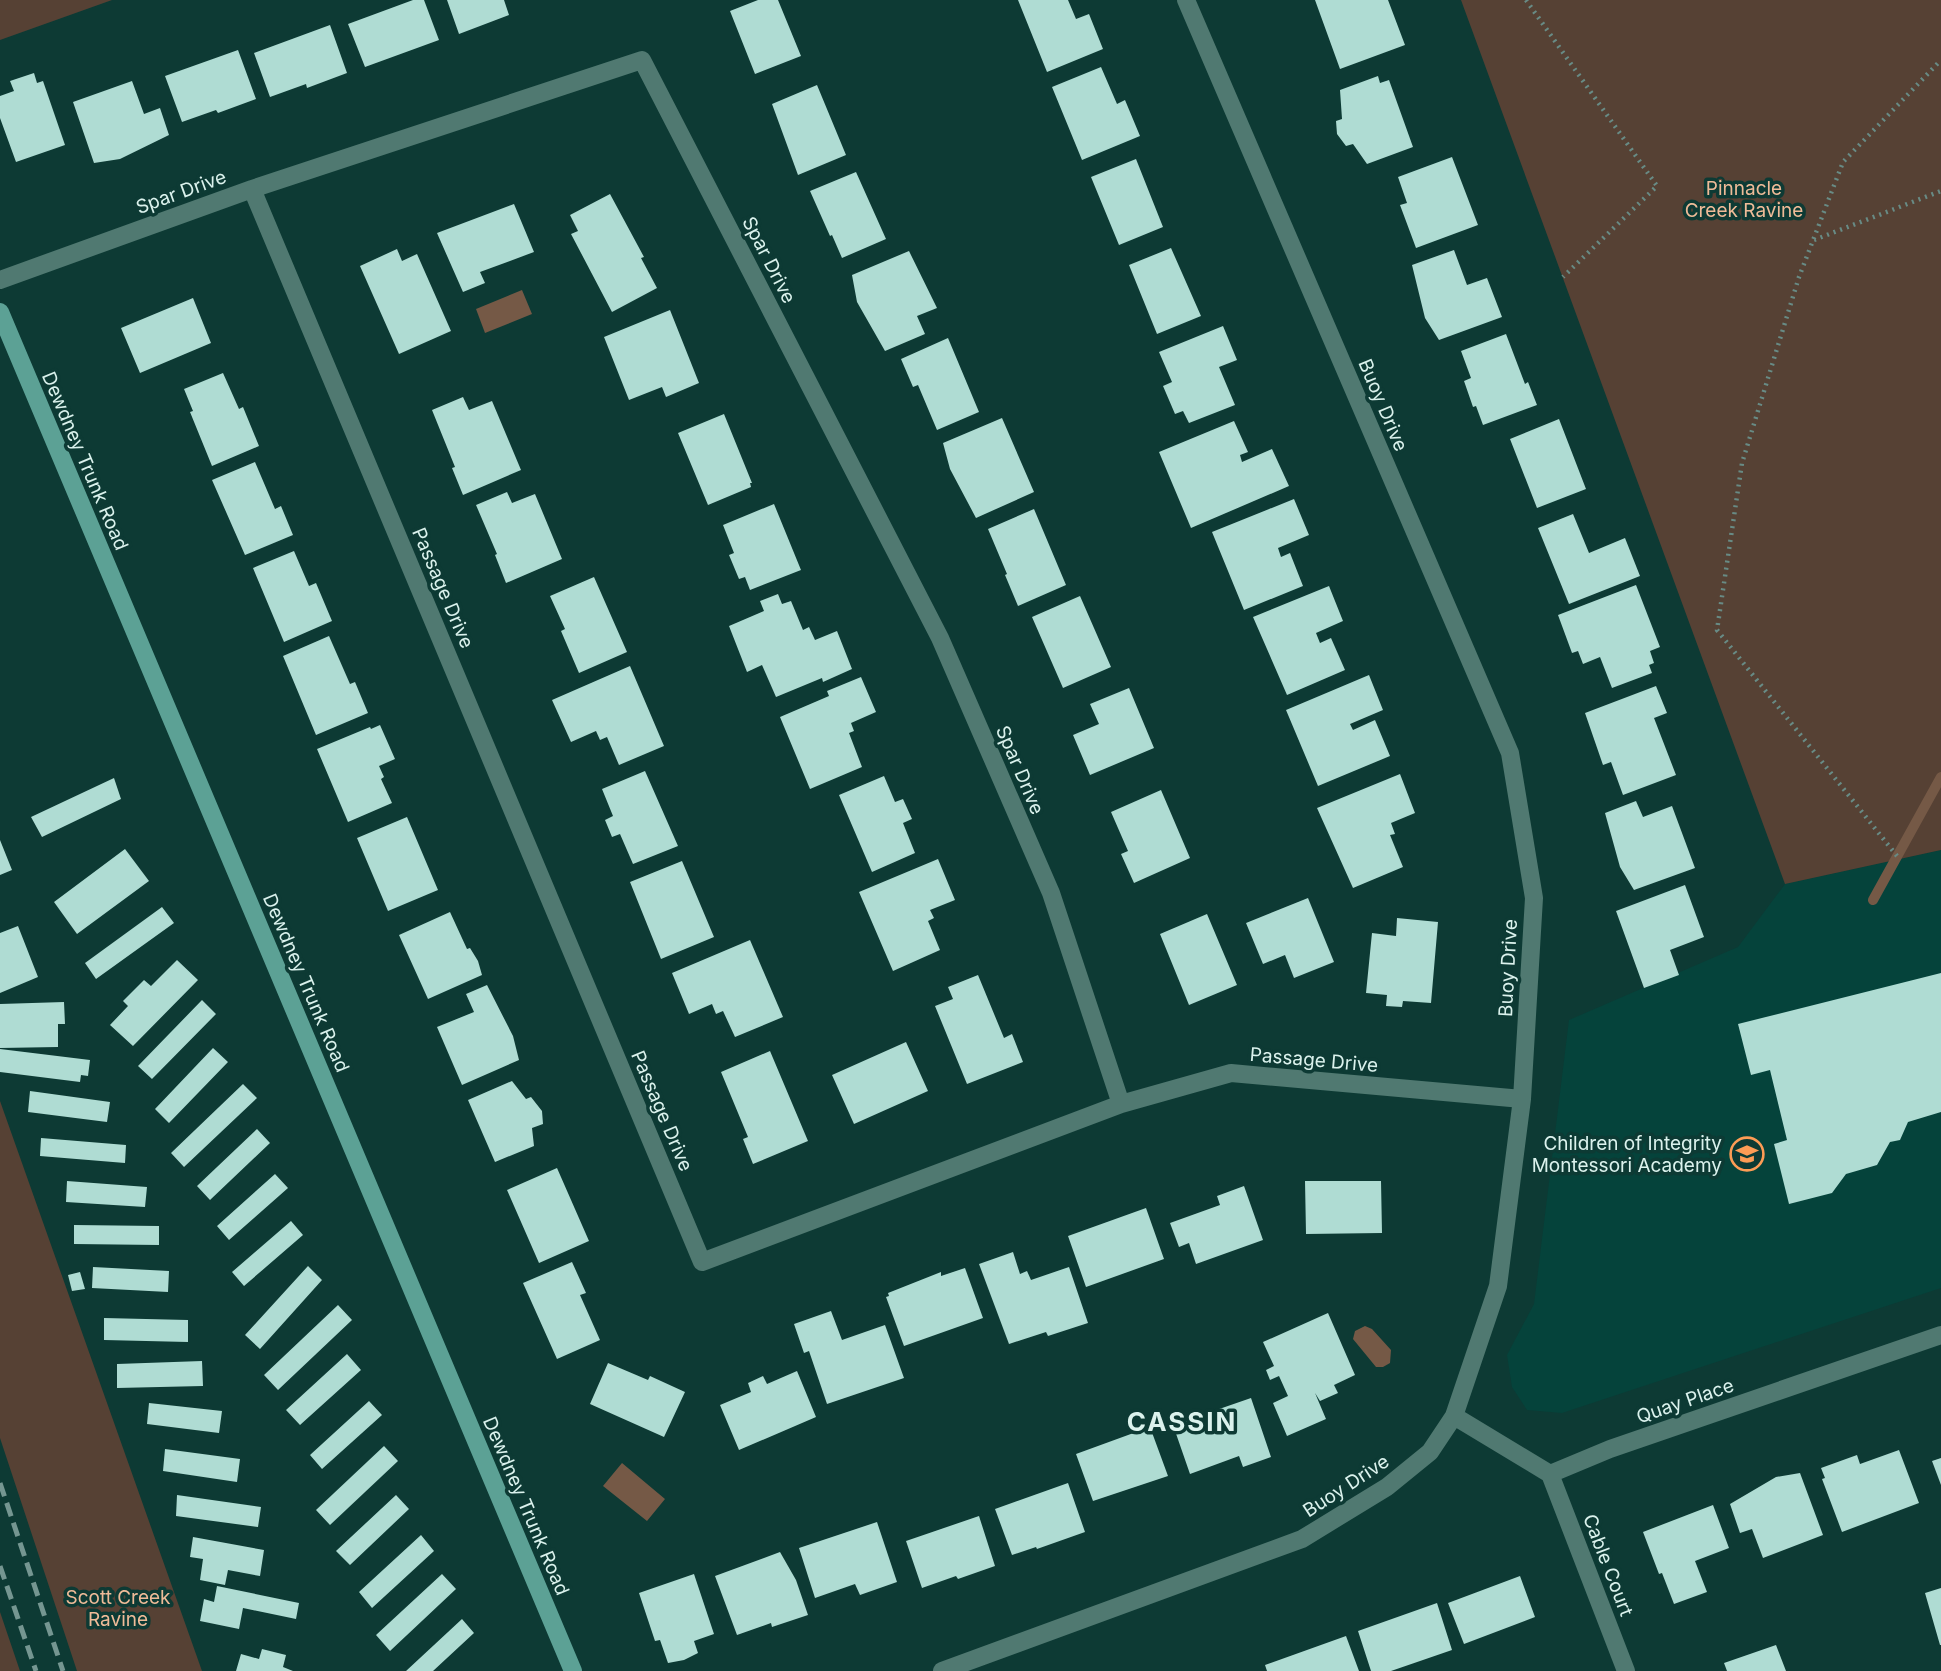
<svg xmlns="http://www.w3.org/2000/svg" width="1941" height="1671" font-family="Inter,sans-serif">
	<style>
		.built { fill: #05433b }
		.green { fill: #564134 }
		.water { fill: #755946 }
		.lines { fill: none; stroke-linecap: round; stroke-linejoin: round }
		.stream { stroke: #755946; stroke-width: 10 }
		.building { fill: #afdcd3 }
		.path { stroke: #688b85; stroke-width: 4.5; stroke-dasharray: 2 5; stroke-linecap: butt }
		.street { stroke: #507971; stroke-width: 18 }
		.secondary { stroke: #5ca195; stroke-width: 18 }
		.rail { stroke: #759691; stroke-width: 5; stroke-dasharray: 14 7; stroke-linecap: butt }
		.labels { text-anchor: middle; dominant-baseline: central; stroke-width: 7; stroke-linejoin: round; paint-order: stroke }
		.park-label { font-size: 19px; fill: #efbb98; stroke: #0d3a34 }
		.street-label { font-size: 19px; fill: #dbf2ed; stroke: #0d3a34 }
		.poi-label { font-size: 19px; fill: #dbf2ed; stroke: #0d3a34; text-anchor: end }
		.district-label { font-size: 26px; font-weight: bold; letter-spacing: 2px; fill: #dbf2ed; stroke: #0d3a34 }
	</style>
	<rect width="100%" height="100%" fill="#0d3a34"/>
	<!-- built -->
	<path class="built" d="M1941,850v438l-379,125 -35,-3 -15,-23 -5,-32 27,-51 35,-284 169,-73 47,-63z"/>
	<!-- green -->
	<path class="green" d="M0,0h112l-112,40z
		M1461,0h480v850l-156,34z
		M0,1101l202,570h-125l-77,-233z
		M0,1612l20,59h-20z"/>
	<!-- water -->
	<path class="water" d="M522,290l10,24 -47,19 -9,-24z
		M1365,1326l7,3 19,21 -1,13 -7,4h-7l-23,-28 2,-8z
		M622,1463l43,36 -18,22 -44,-35z"/>
	<g class="lines">
		<!-- stream -->
		<path class="stream" d="M1873,900l68,-123"/>
	</g>
	<!-- building -->
	<path class="building" d="M413,0h11l15,40 -74,27 -17,-43z
		M447,0h57l5,15 -50,19z
		M758,0h20l23,56 -46,18 -25,-63z
		M1018,0h50l8,19 13,-5 14,35 -56,23z
		M1315,0h73l17,45 -65,24z
		M330,25l17,48 -40,15 -1,-4 -36,13 -16,-44z
		M238,50l18,49 -38,14 -2,-3 -34,12 -17,-46z
		M1101,67l16,37 8,-4 15,36 -58,24 -30,-73z
		M34,73l3,10 6,-2 22,64 -49,17 -16,-44v-22l14,-5 -4,-10z
		M1378,76l2,7 9,-3 24,67 -46,17 -14,-20 -7,2 -9,-12 -1,-13 6,-2 -2,-29z
		M132,81l12,33 16,-6 9,27 -49,24 -26,4 -21,-61z
		M817,85l29,70 -48,20 -26,-71z
		M1452,157l26,68 -62,23 -16,-43 7,-2 -9,-26z
		M1136,159l27,68 -44,18 -28,-68z
		M856,172l30,67 -44,19 -10,-23 -2,1 -20,-45z
		M610,194l34,63 -3,1 16,30 -45,24 -41,-78 7,-3 -8,-16z
		M514,204l20,48 -54,20 5,11 -22,9 -26,-59z
		M1171,248l30,68 -44,18 -28,-69z
		M397,249l5,12 15,-7 34,77 -52,23 -39,-88z
		M1454,250l13,35 20,-7 15,39 -63,23 -14,-22 -13,-53z
		M909,251l28,57 -20,8 8,18 -40,17 -28,-49 -5,-27z
		M193,298l18,45 -71,30 -19,-45z
		M670,310l29,73 -33,14 -4,-10 -33,13 -25,-63z
		M1223,326l14,34 -18,7 16,38 -46,18 -6,-12 -8,3 -12,-28 9,-4 -13,-30z
		M1506,334l19,50 3,-2 9,23 -54,20 -7,-19 -3,1 -9,-26 7,-3 -10,-27z
		M948,338l31,74 -42,18 -19,-45 -5,2 -12,-28z
		M223,373l16,36 4,-2 16,39 -47,20 -22,-54 3,-1 -9,-22z
		M463,397l6,13 23,-9 29,69 -58,25 -11,-27 3,-1 -23,-57z
		M724,414l28,69h-2l1,4 -43,18 -30,-72z
		M1002,418l32,74 -58,26 -26,-49 -7,-26z
		M1559,419l27,70 -49,19 -27,-69z
		M1234,421l14,31 -8,3 2,7 30,-13 17,37 -98,42 -32,-76z
		M255,462l20,47 6,-3 12,29 -48,20 -33,-75z
		M507,492l5,11 23,-9 27,65 -56,24 -11,-28 2,-1 -21,-49z
		M1294,499l15,36 -31,13 3,9 9,-4 13,33 -59,24 -32,-78z
		M774,504l27,66 -51,20 -5,-13 -6,2 -10,-24 5,-2 -11,-28z
		M1034,509l32,76 -48,21 -13,-31 2,-1 -19,-45z
		M1573,514l16,39 36,-15 15,38 -71,28 -31,-76z
		M294,551l15,35 7,-3 16,38 -48,21 -31,-74z
		M594,577l33,75 -48,21 -18,-42 4,-2 -15,-33z
		M1636,585l24,62 -10,4 4,12 -5,2 3,8 -40,15 -12,-31 -17,7 -5,-13 -6,2 -14,-38z
		M1329,586l14,35 -27,12 4,10 11,-5 14,32 -58,25 -34,-78z
		M778,594l4,10 9,-3 12,29 6,-3 6,13 22,-9 15,38 -29,13 -1,-4 -46,19 -14,-32 -15,7 -18,-46 35,-15 -4,-10z
		M1080,596l31,71 -48,21 -31,-71z
		M329,636l21,48 5,-2 13,31 -52,22 -33,-79z
		M630,666l34,80 -45,19 -12,-28 -7,3 -4,-9 -25,11 -19,-42z
		M1369,675l14,35 -33,14 3,6 22,-10 15,36 -72,30 -32,-76z
		M861,677l15,35 -25,11 3,8 -5,2 13,34 -52,22 -30,-72 49,-21 -2,-5z
		M1656,686l11,27 -13,5 22,57 -53,20 -12,-33 -8,3 -18,-52z
		M1129,688l25,60 -64,27 -17,-40 26,-11 -9,-20z
		M380,725l15,34 -16,7 5,11 -3,2 11,24 -44,19 -31,-73 53,-22 1,2z
		M645,771l33,75 -45,18 -13,-30 -8,3 -7,-17 8,-4 -11,-27z
		M1400,774l15,39 -24,10 4,11 -5,1 13,32 -50,21 -36,-80z
		M884,776l11,26 8,-3 9,20 -9,4 12,30 -43,19 -33,-77z
		M114,778l7,21 -79,38 -11,-20z
		M1161,790l29,68 -56,25 -13,-29 7,-3 -17,-39z
		M1636,801l7,16 29,-11 23,62 -61,22 -14,-23 -15,-54z
		M407,817l31,73 -50,21 -31,-73z
		M0,840l12,30 -12,5z
		M125,849l24,32 -72,53 -23,-32z
		M938,859l17,41 -25,10 4,8 -6,3 12,29 -47,21 -34,-79z
		M682,861l32,76 -53,22 -31,-77z
		M1685,885l19,52 -34,13 9,25 -35,13 -28,-77z
		M1308,898l26,64 -40,16 -9,-23 -22,9 -17,-41z
		M162,907l12,16 -78,56 -11,-16z
		M450,912l17,37 3,-1 8,13 4,14 -54,24 -29,-64z
		M1207,914l30,71 -48,20 -29,-71z
		M1397,918l41,4 -7,81 -28,-2 -1,6 -16,-1 1,-11 -21,-2 6,-60 24,3z
		M18,926l20,51 -38,16v-60z
		M750,940l33,77 -48,20 -12,-26 -7,3 -4,-10 -23,10 -17,-41z
		M177,960l21,20 -65,66 -23,-21 18,-19 -5,-5 21,-21 7,6z
		M1941,973v139l-33,10 -8,18 -10,2 -13,23 -31,9 -14,19 -43,11 -15,-60 13,-4 -17,-70 -19,5 -13,-51z
		M978,975l26,63 8,-4 11,28 -56,22 -32,-78 18,-7 -5,-12z
		M487,985l26,51 6,24 -57,25 -25,-58 37,-15 -8,-18z
		M202,1000l14,14 -64,65 -14,-13z
		M64,1002l1,22h-7v23l-58,1v-44z
		M906,1042l22,49 -74,33 -22,-49z
		M213,1048l15,14 -59,61 -14,-14z
		M0,1049l90,11 -2,16 -7,-1 -1,7 -80,-10z
		M770,1051l38,90 -55,23 -10,-25 5,-2 -27,-65z
		M512,1081l14,18 5,-2 11,14 1,13 -11,4 2,18 -39,16 -27,-62z
		M243,1084l14,14 -73,69 -13,-14z
		M30,1091l80,11 -3,20 -79,-10z
		M257,1129l13,14 -60,57 -13,-14z
		M41,1138l85,7 -1,18 -85,-7z
		M557,1168l32,73 -50,22 -32,-73z
		M275,1174l13,14 -59,52 -12,-14z
		M67,1181l80,6 -2,20 -79,-5z
		M1305,1181h76l1,52 -76,1z
		M1244,1186l19,54 -67,24 -7,-21 -10,4 -9,-24 50,-18 -3,-9z
		M1146,1208l18,51 -78,28 -18,-51z
		M291,1221l12,14 -59,51 -12,-14z
		M74,1225l85,1v19l-85,-1z
		M1013,1252l7,22 7,-3 4,9 38,-13 19,56 -40,13 -2,-4 -37,12 -30,-80z
		M572,1262l14,31 -6,2 20,45 -43,19 -34,-76z
		M308,1266l14,14 -62,69 -15,-14z
		M93,1267l76,4 -1,21 -76,-4z
		M965,1268l18,50 -79,28 -18,-49 3,-1 -1,-3 53,-21v4z
		M80,1272l5,17 -13,2 -4,-16z
		M338,1305l14,15 -74,70 -14,-15z
		M831,1311l11,29 43,-15 19,53 -77,26 -18,-53 -5,2 -10,-29z
		M1328,1313l27,62 -21,10 4,8 -18,8 -5,-8 11,26 -39,17 -14,-33 15,-7 -9,-20 -9,4 -4,-10 8,-4 -11,-24z
		M104,1318l84,2v22l-84,-2z
		M347,1354l14,16 -61,55 -14,-15z
		M202,1361l1,25 -86,2v-24z
		M608,1363l40,17 2,-4 35,16 -21,45 -74,-33z
		M797,1371l19,46 -77,33 -19,-45 31,-13 -3,-9 15,-7 4,8z
		M1251,1398l20,59 -28,10 -4,-11 -49,18 -17,-49z
		M369,1401l13,14 -60,54 -12,-14z
		M149,1403l73,8 -3,22 -72,-9z
		M1150,1427l18,49 -75,25 -17,-47z
		M384,1446l14,15 -68,64 -14,-15z
		M165,1449l75,10 -3,23 -74,-11z
		M1899,1450l20,53 -77,29 -20,-53 3,-1 -4,-10 36,-13 3,9z
		M1941,1458v27l-9,-24z
		M1800,1473l23,62 -60,23 -11,-29 -12,4 -10,-29 46,-27z
		M1068,1483l17,49 -48,17 -1,-2 -24,8 -17,-46z
		M177,1495l84,12 -3,20 -82,-11z
		M396,1495l13,14 -59,56 -14,-14z
		M1713,1505l16,43 -34,13 12,31 -33,12 -12,-31 -3,1 -16,-42z
		M979,1516l16,50 -37,13 -2,-3 -34,12 -16,-47z
		M877,1522l20,60 -37,13 -5,-11 -40,14 -16,-50z
		M421,1535l13,16 -62,57 -13,-16z
		M193,1537l71,13 -4,26 -32,-6 -3,15 -25,-5 3,-21 -13,-2z
		M780,1552l16,28 12,35 -36,12 -1,-4 -34,12 -22,-59z
		M442,1574l14,15 -66,62 -14,-16z
		M694,1574l20,60 -20,7 4,12 -14,7 -16,3 -8,-23 -5,1 -16,-48z
		M1520,1576l15,41 -71,27 -16,-41z
		M217,1586l82,17 -3,16 -53,-11 -4,21 -39,-8 4,-22 10,3z
		M1941,1588v57h-1l-15,-52z
		M1437,1603l15,47 -61,21h-20l-13,-40z
		M462,1619l12,14 -41,38h-27z
		M1346,1636l13,35h-92l-2,-6z
		M1776,1645l10,26h-59l-3,-8z
		M262,1649l24,6 -3,12 10,4h-57l5,-17 18,5z"/>
	<g class="lines">
		<!-- path -->
		<path class="path" d="M1526,0l131,186 -94,91
			M1814,240l127,-49
			M1897,856l-180,-226 25,-167 57,-186 44,-115 98,-102"/>
		<!-- street -->
		<path class="street" d="M252,189l450,1073 419,-158 110,-31 291,26
			M0,280l252,-91 390,-129 298,578 111,255 70,211
			M1454,1416l96,58
			M1550,1474l60,-25 331,-114
			M1550,1474l76,197
			M942,1671l360,-132 85,-52 43,-35 24,-36 44,-130 24,-187 12,-201 -24,-145 -324,-753"/>
		<!-- secondary -->
		<path class="secondary" d="M0,312l573,1359"/>
		<!-- rail -->
		<path class="rail" d="M0,1483l63,188
			M0,1566l36,105"/>
	</g>
	<!-- icons -->
	<defs>
		<symbol id="school-ring" viewBox="-11 -11 22 22"><circle r="9.5" fill="#0d3a34" stroke="#fd9c55" stroke-width="1.5"/><path d="M0-5L7-2L0 1L-7-2ZM-4 1L0 2.5L4 1V4Q0 6-4 4Z" fill="#fd9c55"/></symbol>
	</defs>
	<g fill-rule="evenodd">
		<use href="#school-ring" x="1728" y="1135" width="38" height="38"/>
	</g>
	<g class="labels">
		<!-- park labels -->
		<g class="park-label">
			<text x="1744" y="188">Pinnacle<tspan x="1744" dy="22">Creek Ravine</tspan></text>
			<text x="118" y="1597">Scott Creek<tspan x="118" dy="22">Ravine</tspan></text>
		</g>
		<!-- street labels -->
		<g class="street-label">
			<text transform="translate(181 192) rotate(-20)">Spar Drive</text>
			<text transform="translate(769 260) rotate(63)">Spar Drive</text>
			<text transform="translate(1383 405) rotate(67)">Buoy Drive</text>
			<text transform="translate(85 461) rotate(67)">Dewdney Trunk Road</text>
			<text transform="translate(443 588) rotate(67)">Passage Drive</text>
			<text transform="translate(1020 770) rotate(67)">Spar Drive</text>
			<text transform="translate(1508 968) rotate(-87)">Buoy Drive</text>
			<text transform="translate(306 983) rotate(67)">Dewdney Trunk Road</text>
			<text transform="translate(1314 1060) rotate(5)">Passage Drive</text>
			<text transform="translate(662 1111) rotate(67)">Passage Drive</text>
			<text transform="translate(1685 1401) rotate(-19)">Quay Place</text>
			<text transform="translate(1346 1486) rotate(-33)">Buoy Drive</text>
			<text transform="translate(526 1506) rotate(67)">Dewdney Trunk Road</text>
			<text transform="translate(1608 1565) rotate(69)">Cable Court</text>
		</g>
		<!-- poi labels -->
		<g class="poi-label">
			<text x="1722" y="1143">Children of Integrity<tspan x="1722" dy="22">Montessori Academy</tspan></text>
		</g>
		<!-- district labels -->
		<g class="district-label">
			<text x="1182" y="1421">CASSIN</text>
		</g>
	</g>
</svg>
